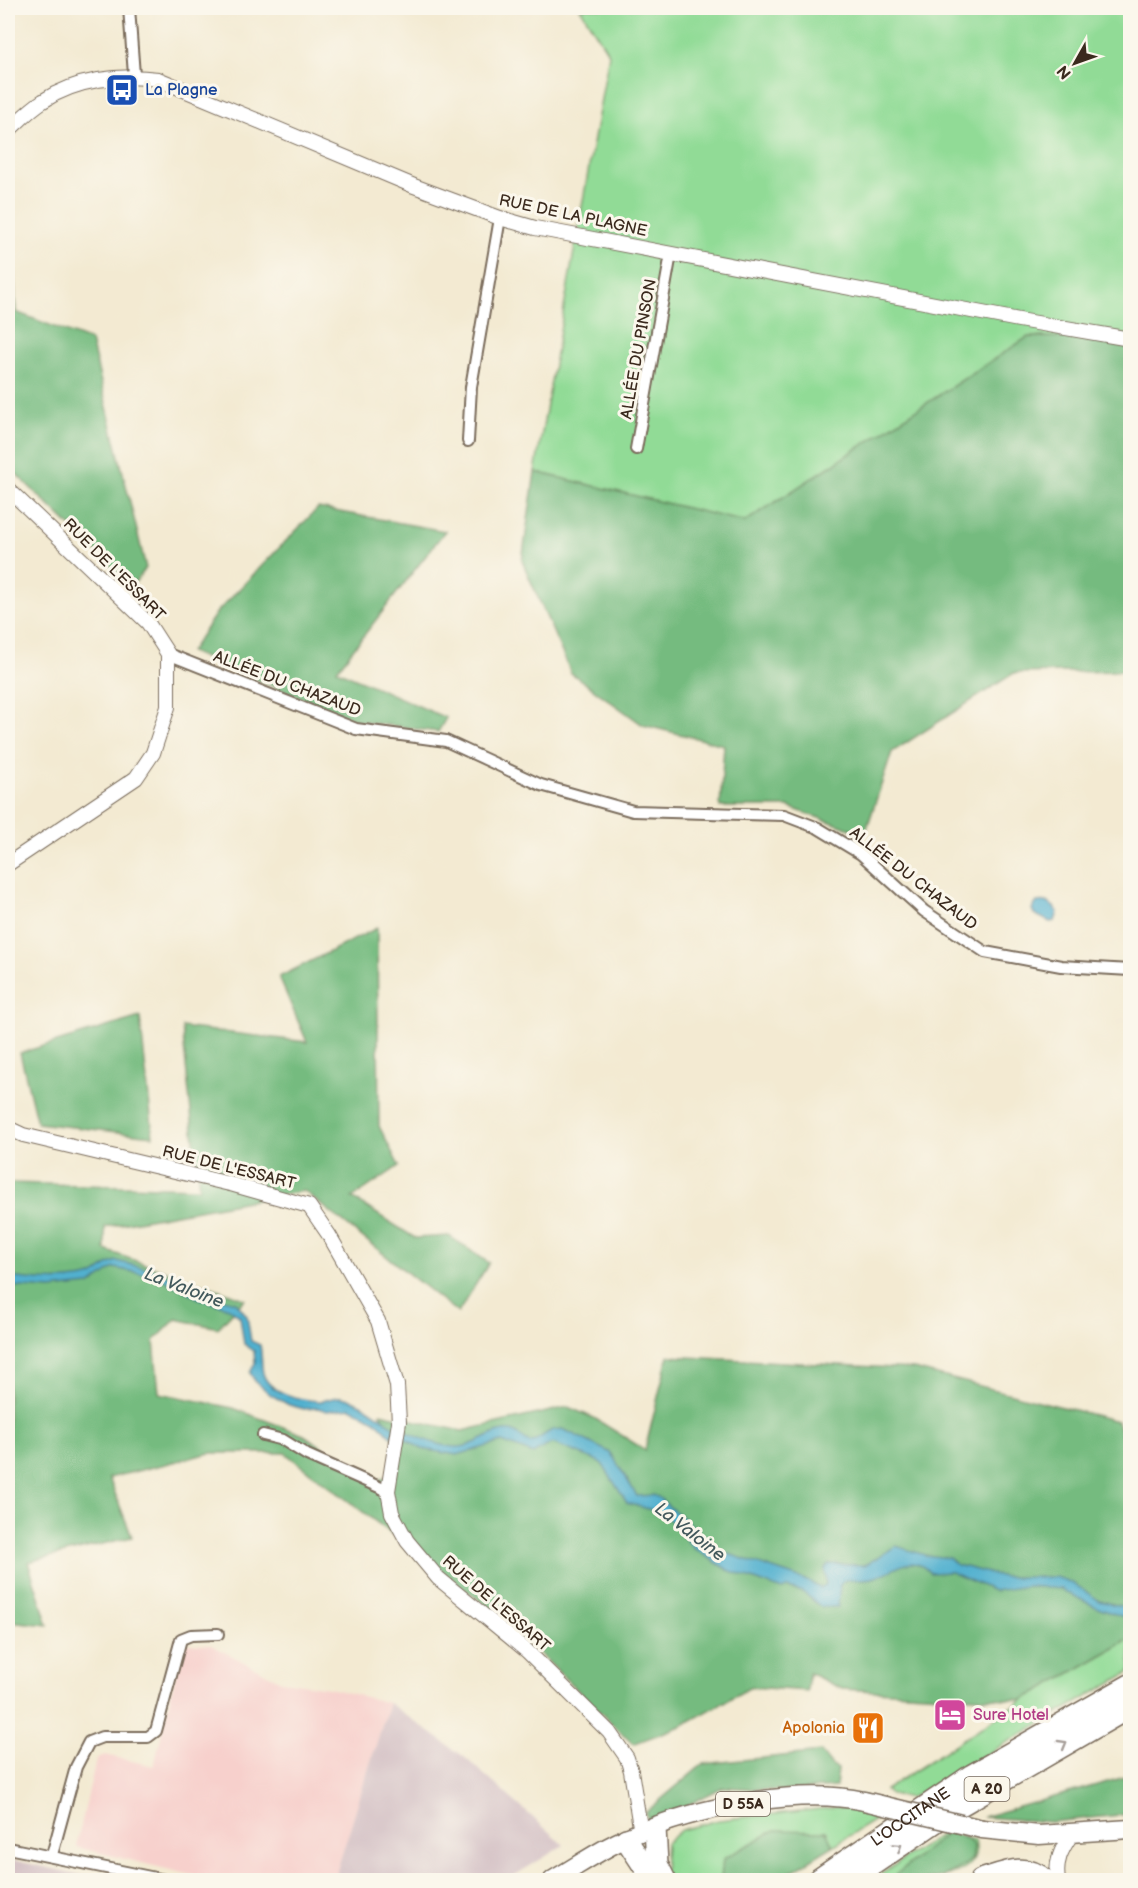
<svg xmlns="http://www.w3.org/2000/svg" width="1138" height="1888" font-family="'Balsamiq Sans',sans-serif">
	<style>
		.built { fill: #f7d0cc }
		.industrial { fill: #d2bec3 }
		.green { fill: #91db96; stroke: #66825a; stroke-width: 1.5 }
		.forest { fill: #74bb7f; stroke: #58724e; stroke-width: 1.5 }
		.water { fill: #51b0cf; stroke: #466d76; stroke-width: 1.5 }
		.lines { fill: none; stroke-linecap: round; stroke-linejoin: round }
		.minor-casing { stroke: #7b6d5d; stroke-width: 14 }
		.tertiary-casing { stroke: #7b6d5d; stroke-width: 16 }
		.primary-casing { stroke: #7b6d5d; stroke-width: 21 }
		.motorway-casing { stroke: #7b6d5d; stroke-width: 24 }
		.minor { stroke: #fff; stroke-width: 10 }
		.tertiary { stroke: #fff; stroke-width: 14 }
		.primary { stroke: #fff; stroke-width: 18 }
		.motorway { stroke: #fff; stroke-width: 21 }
		.primary-bridge-casing { stroke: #7b6d5d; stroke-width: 21; stroke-linecap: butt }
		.primary-bridge { stroke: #fff; stroke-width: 18 }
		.oneway { stroke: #a79f9a }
		.labels { text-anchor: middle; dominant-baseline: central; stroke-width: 6; stroke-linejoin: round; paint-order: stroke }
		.shield { fill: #fbf7ec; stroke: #75685c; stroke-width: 1.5 }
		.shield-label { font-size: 15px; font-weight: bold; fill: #3b2a1e }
		.transit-label { font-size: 16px; fill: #164399; stroke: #fbf7ec; text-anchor: start }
		.street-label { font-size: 16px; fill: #3b2a1e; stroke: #fbf7ec }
		.hotel-label { font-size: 16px; fill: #b23c85; stroke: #fbf7ec; text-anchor: start }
		.food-label { font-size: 16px; fill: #c56008; stroke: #fbf7ec; text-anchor: end }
		.water-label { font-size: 18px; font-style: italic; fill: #43595c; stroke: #fbf7ec }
	</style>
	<rect width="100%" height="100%" fill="#fbf7ec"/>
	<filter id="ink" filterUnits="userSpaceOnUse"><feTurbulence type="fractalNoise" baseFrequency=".0167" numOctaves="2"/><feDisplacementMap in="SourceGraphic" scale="12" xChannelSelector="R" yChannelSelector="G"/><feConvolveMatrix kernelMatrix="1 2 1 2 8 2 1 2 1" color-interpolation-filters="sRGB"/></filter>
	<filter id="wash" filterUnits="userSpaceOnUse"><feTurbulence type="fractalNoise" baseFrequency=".008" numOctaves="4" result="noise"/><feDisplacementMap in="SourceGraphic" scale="24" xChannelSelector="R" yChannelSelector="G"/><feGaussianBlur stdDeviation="1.35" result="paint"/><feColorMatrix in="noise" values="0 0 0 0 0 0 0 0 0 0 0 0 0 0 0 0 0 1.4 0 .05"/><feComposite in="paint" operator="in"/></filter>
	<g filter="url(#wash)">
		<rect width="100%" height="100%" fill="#f3ead2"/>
		<!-- built -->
		<path class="built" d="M183,1644l28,1 70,36 48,7 60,15 -55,177h-122l-136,-33 20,-87 9,-5 49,11z"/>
		<!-- industrial -->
		<path class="industrial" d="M389,1703l74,53 101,89 -57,35h-173z
			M8,1859l96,21h1h-97z"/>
		<!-- green -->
		<path class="green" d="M580,8h550v330l-102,-1 -283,185 -210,-50 74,-418z
			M1130,1639v33l-220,126 -20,-4 -5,-4 138,-90z
			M837,1807l46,8 -50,31 -7,-15 -103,28 -2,21h-50l-7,-7 2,-30 15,-13 38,-10z
			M946,1831l29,10c11,45 -77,39 -103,39z"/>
		<!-- forest -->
		<path class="forest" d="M13,263l3,49 75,29 55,227 -14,18 -124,-120v-200z
			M1028,337l102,1v333l-116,2 -122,79 -27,82 -77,-27h-68l4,-62 -81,-20 -72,-52 -49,-112 13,-89 210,50z
			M318,508l127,23 -108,139 109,48 -8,14 -81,-11 -167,-69 27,-40z
			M377,928l2,198 20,40 -47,32 63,40 34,-2 40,27 -31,50 -154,-122 -199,36v23l140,49 -27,29 -42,-9 -22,22 5,52 74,15 71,27 70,46 22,-6 4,-24 -20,-38 82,18 106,-24 26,11 51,32 23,-94 246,13 203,52 13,39v179l-107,61 -181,-11 -33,-16 -2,18 -56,-4 -70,39 -48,18 -130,-126 -218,-165h-75l-101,25 23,59 -104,25 20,63 -40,-4v-438l191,5 -17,-161 125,15 -28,-65z
			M140,1017l13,119 -116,-13 -17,-70z
			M821,1752l11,14 6,3 -2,18 -53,4 -60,-4 -72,37 -6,-11 58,-49z
			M1130,1773v41l-79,8 -68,-5 142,-40z
			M775,1830l51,1 7,15 -55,34h-57l2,-21z
			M950,1831l18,9 6,6 -2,13c-28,24 -49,22 -83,21z"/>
		<!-- water -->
		<path class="water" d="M1037,902c10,-2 15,2 21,10l-3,9 -5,1 -16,-8 -2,-5z
			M117,1261l43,11 46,23 30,7 11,14 4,25 9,4c2,9 1,19 3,28 5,20 38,27 56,28 7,0 15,-5 22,-4 22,4 35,18 53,29l-2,11 -17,-17 -24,-12 -24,3 -9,-3 -14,1 -15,-4 -18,-10 -16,-14 -5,-8 5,-10 -1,-12 -10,-7 -4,-27 -11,-9 -29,-9 -41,-22 -45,-9 -24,17 -39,4 -43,-3v-9c25,3 55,6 81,0 10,-2 16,-14 28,-16z
			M563,1429l48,24 26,43 16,-1 5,2 65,55 80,27 18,9 5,-4 -1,-16 4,-4 36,1 31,-19 29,9 24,3 8,7 47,12h52l17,6 27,18 30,7v11l-30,-10 -40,-20 -32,-3 -34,5 -43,-19 -21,1c-17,-21 -34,-3 -54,4 -10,4 -22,0 -33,4l-3,4 -2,22h-17l-18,-15 -16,-4 -5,2 -54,-20 -35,-22 -23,-28 -11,-8 -32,-9 -26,-41 -49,-19 -19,11 -31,-12 -45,13 -35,-6 -22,-13 4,-5c17,7 36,16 54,16 19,0 36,-19 53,-16 8,2 13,10 20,12l21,-13z"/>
	</g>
	<g filter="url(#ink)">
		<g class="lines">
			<defs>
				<path id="minor" d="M129,8l5,67
					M468,441l3,-54 29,-169
					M636,449l35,-195
					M168,654l188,75 90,12 95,44 92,26 151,4 34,13 43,26 63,57 61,41 76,14 69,4
					M263,1435l20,5 24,15 81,36
					M8,1848l157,32
					M52,1855l24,-88 13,-25 13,-5h46l8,-6 25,-92 10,-4 27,-1"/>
				<path id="tertiary" d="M8,131c11,-10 22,-22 35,-30 33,-22 77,-27 115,-22l256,107 86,32 35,10 484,92 111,19
					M8,489l140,134 20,31v53l-15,46 -17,25 -128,86
					M8,1128l15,7 211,50 75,21 20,29 49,86 19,64 2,37 -11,69 4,22 15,28 31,37 89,73 82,81 18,26 4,13 10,62
					M1058,1880c-3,-18 3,-30 13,-45"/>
				<path id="primary" d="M982,1829l57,6 91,-6
					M553,1880c21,-12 41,-26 63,-37 65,-33 177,-57 248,-42"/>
				<g id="motorway">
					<path d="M655,1828l2,36 8,16"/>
					<path d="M626,1839l27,41"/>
					<path id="s1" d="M818,1880l154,-105 158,-90"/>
					<path d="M850,1880l104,-71 176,-102"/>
					<path d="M981,1880c23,-7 44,-18 64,0"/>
				</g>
			</defs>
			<!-- minor casing -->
			<use href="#minor" class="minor-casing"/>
			<!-- tertiary casing -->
			<use href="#tertiary" class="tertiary-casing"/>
			<!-- primary casing -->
			<use href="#primary" class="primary-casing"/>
			<!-- motorway casing -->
			<use href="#motorway" class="motorway-casing"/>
			<!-- minor -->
			<use href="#minor" class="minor"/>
			<!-- tertiary -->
			<use href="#tertiary" class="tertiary"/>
			<!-- primary -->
			<use href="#primary" class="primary"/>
			<!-- motorway -->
			<use href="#motorway" class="motorway"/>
			<defs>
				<path id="primary-bridge" d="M864,1801l118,28"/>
			</defs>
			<!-- primary-bridge casing -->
			<use href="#primary-bridge" class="primary-bridge-casing"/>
			<!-- primary-bridge -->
			<use href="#primary-bridge" class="primary-bridge"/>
		</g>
		<!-- one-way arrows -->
		<defs><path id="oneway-chevron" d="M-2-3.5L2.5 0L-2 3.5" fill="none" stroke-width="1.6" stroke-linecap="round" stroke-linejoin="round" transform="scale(1.5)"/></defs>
		<g class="oneway">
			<use href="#oneway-chevron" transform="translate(1063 1744) rotate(-30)"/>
			<use href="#oneway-chevron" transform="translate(898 1847) rotate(-34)"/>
		</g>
	</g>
	<!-- icons -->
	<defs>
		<symbol id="bus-square" viewBox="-11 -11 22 22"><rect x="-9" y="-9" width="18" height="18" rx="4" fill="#1a4fb4" stroke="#fbf7ec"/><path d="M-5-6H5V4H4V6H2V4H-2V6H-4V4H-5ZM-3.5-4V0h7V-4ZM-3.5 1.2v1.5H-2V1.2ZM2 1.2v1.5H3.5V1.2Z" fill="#fff"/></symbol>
		<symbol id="hotel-square" viewBox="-11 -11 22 22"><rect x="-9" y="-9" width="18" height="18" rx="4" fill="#d1479c" stroke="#fbf7ec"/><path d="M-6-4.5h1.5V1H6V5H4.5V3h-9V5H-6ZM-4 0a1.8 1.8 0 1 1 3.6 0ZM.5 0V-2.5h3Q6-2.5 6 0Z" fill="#fff"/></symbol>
		<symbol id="restaurant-square" viewBox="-11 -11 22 22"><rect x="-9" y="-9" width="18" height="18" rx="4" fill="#e8710a" stroke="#fbf7ec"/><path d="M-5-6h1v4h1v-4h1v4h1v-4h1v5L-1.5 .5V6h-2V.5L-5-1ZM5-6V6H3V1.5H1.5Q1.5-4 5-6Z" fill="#fff"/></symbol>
	</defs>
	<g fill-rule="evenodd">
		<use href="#bus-square" x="103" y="71" width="38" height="38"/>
		<use href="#hotel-square" x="931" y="1696" width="38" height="38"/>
		<use href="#restaurant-square" x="849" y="1709" width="38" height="38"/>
	</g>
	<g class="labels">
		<!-- shield labels -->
		<g class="shield">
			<rect x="964.5" y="1777" width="45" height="24" rx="4.5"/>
			<rect x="716" y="1792" width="54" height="24" rx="4.5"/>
		</g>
		<g class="shield-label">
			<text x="987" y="1789">A 20</text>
			<text x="743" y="1804">D 55A</text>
		</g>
		<!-- transit labels -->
		<g class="transit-label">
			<text x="145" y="90">La Plagne</text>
		</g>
		<!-- street labels -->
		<g class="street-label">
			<text transform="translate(573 216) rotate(12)">RUE DE LA PLAGNE</text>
			<text transform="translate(639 349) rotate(-80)">ALLÉE DU PINSON</text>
			<text transform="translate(114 570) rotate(45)">RUE DE L'ESSART</text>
			<text transform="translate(287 684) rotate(21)">ALLÉE DU CHAZAUD</text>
			<text transform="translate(913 879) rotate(38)">ALLÉE DU CHAZAUD</text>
			<text transform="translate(229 1168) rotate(14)">RUE DE L'ESSART</text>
			<text transform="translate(496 1604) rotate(41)">RUE DE L'ESSART</text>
			<text stroke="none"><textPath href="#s1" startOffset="112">L'OCCITANE</textPath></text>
		</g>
		<!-- hotel labels -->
		<g class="hotel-label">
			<text x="973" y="1715">Sure Hotel</text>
		</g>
		<!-- food labels -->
		<g class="food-label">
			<text x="845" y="1728">Apolonia</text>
		</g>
		<!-- water labels -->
		<g class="water-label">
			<text transform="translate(184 1288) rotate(21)">La Valoine</text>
			<text transform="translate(690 1532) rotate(38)">La Valoine</text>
		</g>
	</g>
	<!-- margin -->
	<rect width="1138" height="1888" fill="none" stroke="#fbf7ec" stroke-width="30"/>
	<!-- north arrow -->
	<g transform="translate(1075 63) rotate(230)" stroke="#fbf7ec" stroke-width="4.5" paint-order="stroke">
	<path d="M0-4.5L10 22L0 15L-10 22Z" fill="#3b2a1e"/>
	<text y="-9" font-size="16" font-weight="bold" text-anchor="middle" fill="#3b2a1e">N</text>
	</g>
</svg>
